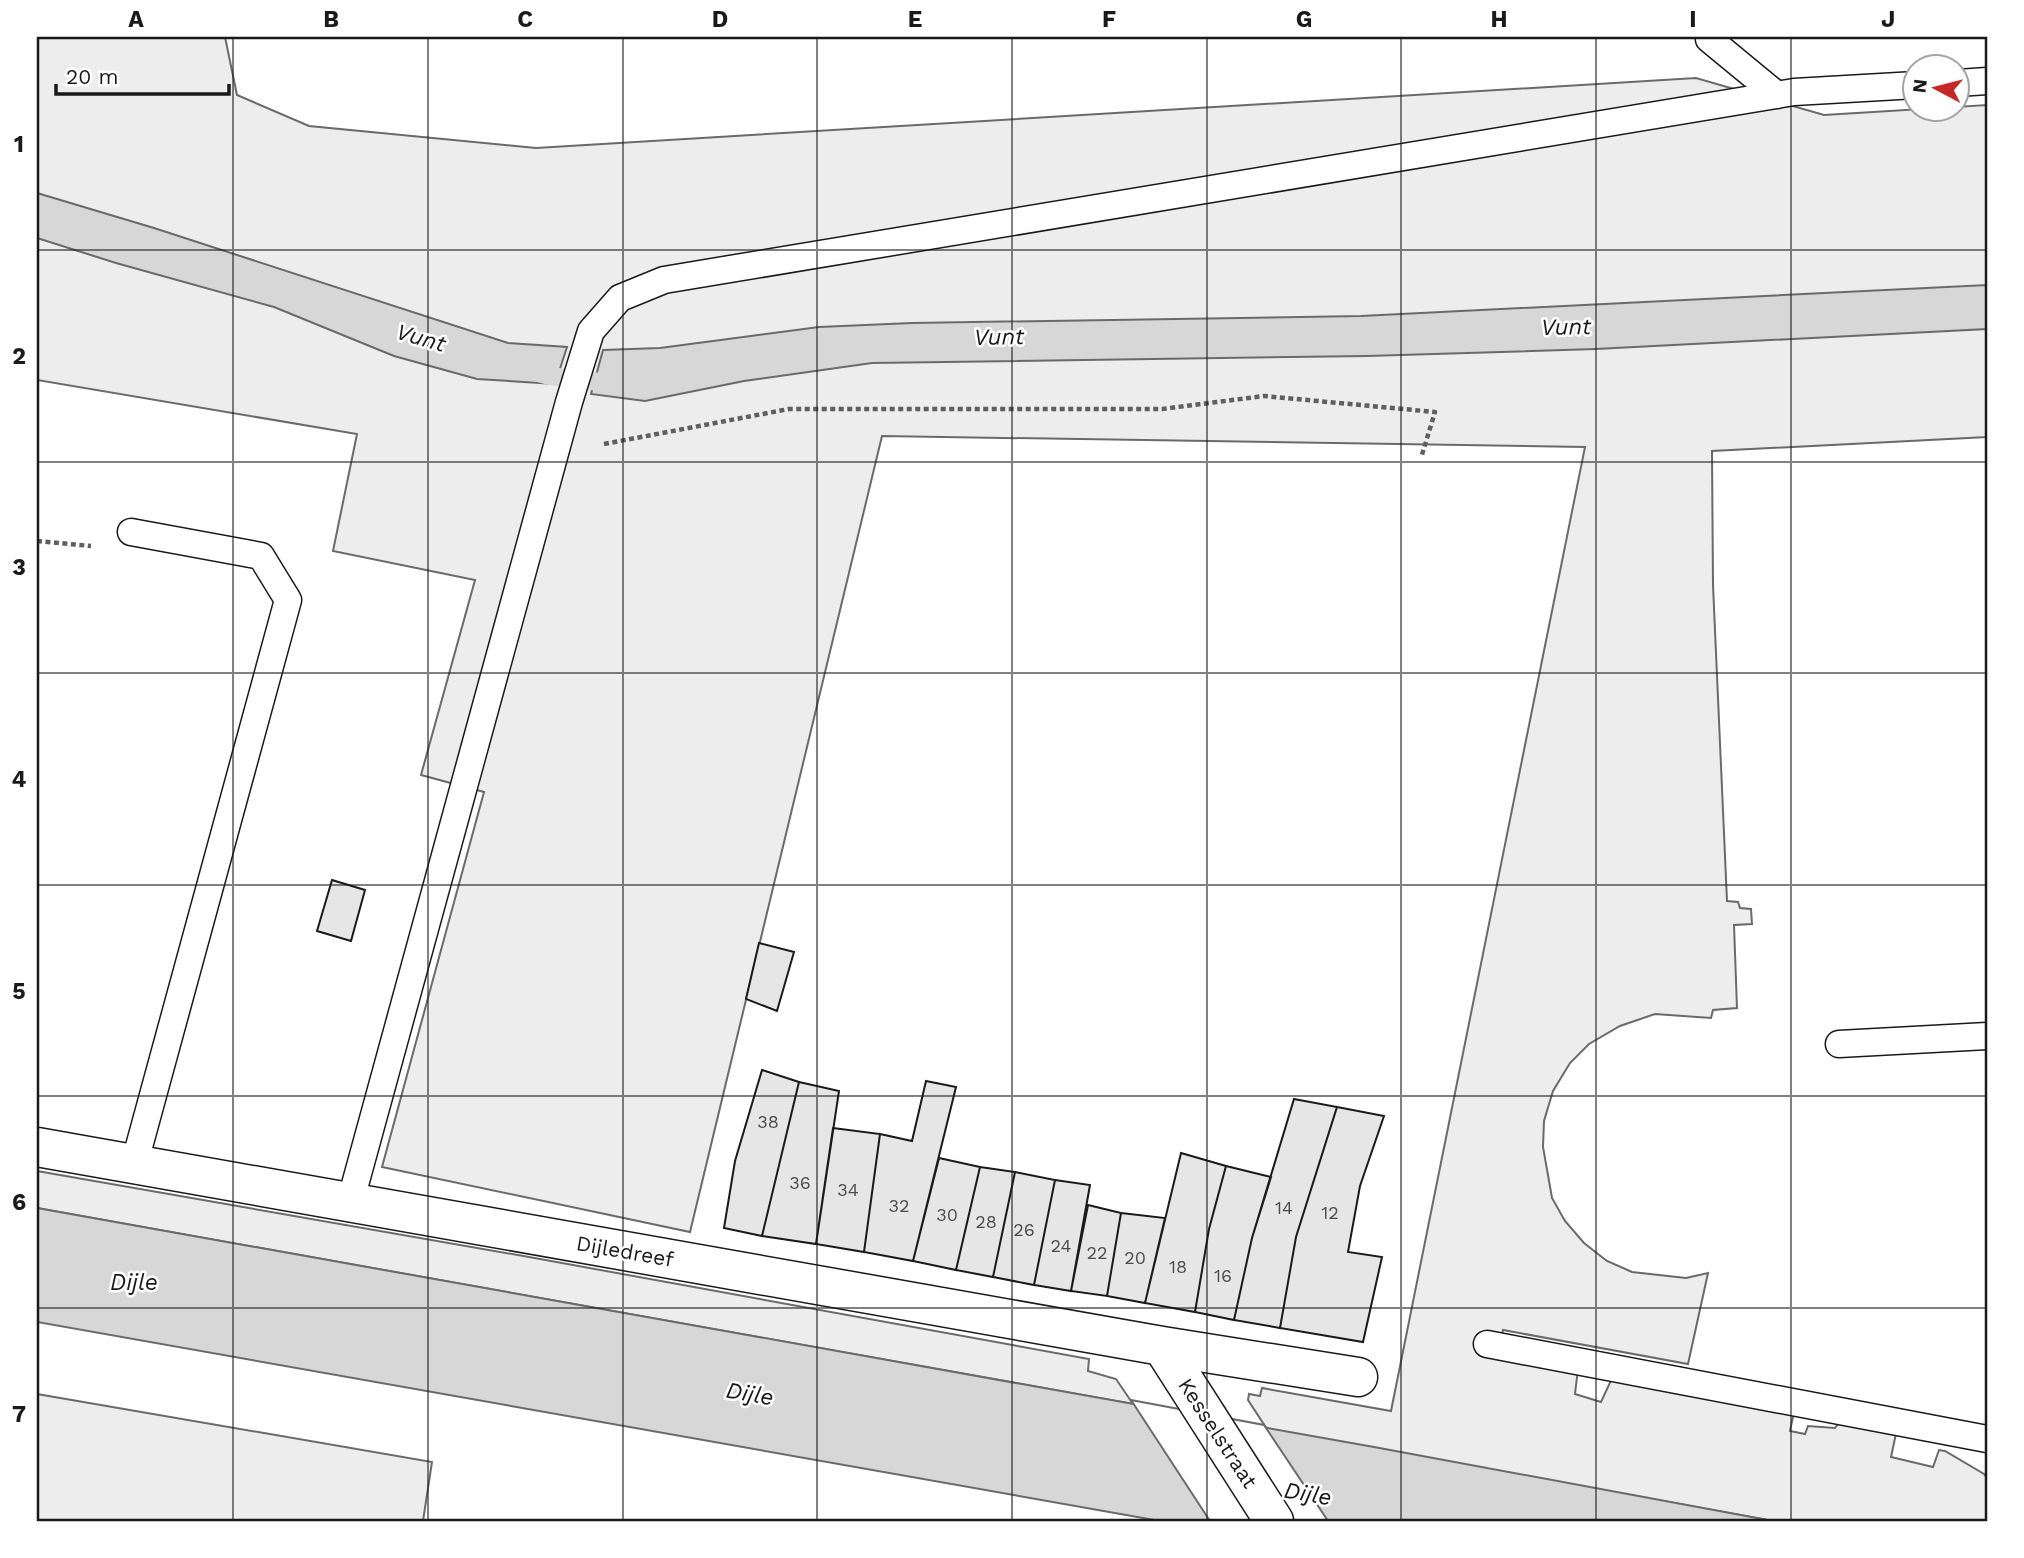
<svg xmlns="http://www.w3.org/2000/svg" width="2024" height="1558" font-family="'Work Sans',sans-serif">
	<style>
		.built { fill: #ededed; stroke: #6a6a6a; stroke-width: 2 }
		.water { fill: #d7d7d7; stroke: #6a6a6a; stroke-width: 2 }
		.pier { fill: #fff; stroke: #6a6a6a; stroke-width: 2 }
		.lines { fill: none; stroke-linecap: round; stroke-linejoin: round }
		.stream { stroke: #d7d7d7; stroke-width: 18 }
		.building { fill: #e6e6e6; stroke: #1a1a1a; stroke-width: 2 }
		.lane-casing { stroke: #1a1a1a; stroke-width: 29 }
		.street-casing { stroke: #1a1a1a; stroke-width: 41 }
		.path { stroke: #5f5f5f; stroke-width: 4.5; stroke-dasharray: 5 3.5; stroke-linecap: butt }
		.lane { stroke: #fff; stroke-width: 26 }
		.street { stroke: #fff; stroke-width: 38 }
		.grid { fill: none; stroke: #1a1a1a; stroke-width: 2; stroke-opacity: 0.55 }
		.labels { text-anchor: middle; dominant-baseline: central; stroke-width: 5; stroke-linejoin: round; paint-order: stroke }
		.number-label { font-size: 18px; fill: #4d4d4d }
		.street-label { font-size: 21px; fill: #1a1a1a; stroke: #fff }
		.water-label { font-size: 23px; font-style: italic; fill: #1a1a1a; stroke: #fff }
		.neatline { fill: none; stroke: #1a1a1a; stroke-width: 2.5 }
		.grid-label { font-size: 23px; text-anchor: middle; font-weight: bold; fill: #1a1a1a }
	</style>
	<rect width="100%" height="100%" fill="#fff"/>
	<!-- built -->
	<path class="built" d="M37,37h188l12,58 72,31 227,22 1160,-70 128,37 163,-10v332l-275,14 1,134 14,316 11,1 2,6 11,1 1,15 -18,1 3,83 -24,2 -2,8 -56,-4 -35,12 -31,18 -19,19 -17,28 -9,30 -1,26 9,51 13,23 19,22 23,18 25,11 54,6 22,-5 -20,91 -185,-34 -6,25 81,14 -3,25 26,8 12,-26 182,31 -5,24 15,3 3,-8 27,2 8,-11 54,12 -6,28 42,10 6,-17 6,1 39,23 3,4v43h-214l-506,-92 -19,-29 1,-6 11,2 2,-8 129,23 194,-964 -703,-11 -192,796 -308,-65 102,-375 -63,-17 54,-195 -142,-29 24,-117 -320,-54z
		M37,1171l492,86 560,102 -1,12 28,8 17,25 -1096,-196z
		M37,1394l395,68 -9,59h-386z"/>
	<!-- water -->
	<path class="water" d="M37,193l117,35 354,115 59,4 -12,37 -78,-5 -83,-23 -120,-49 -158,-44 -79,-25z
		M1987,285v44l-391,20 -229,7 -495,7 -128,18 -99,20 -54,-7 12,-44 57,-2 159,-21 93,-4 449,-7z
		M37,1208l1337,239 399,74h-613l-1123,-199z"/>
	<!-- pier -->
	<path class="pier" d="M1131,1400l133,25 64,96h-118z"/>
	<g class="lines">
		<!-- stream -->
		<path class="stream" d="M534,372l16,4 67,8"/>
	</g>
	<!-- building -->
	<path class="building" d="M332,880l33,10 -14,51 -34,-10z
		M759,943l35,9 -17,59 -31,-12z
		M762,1070l37,12 -37,154 -38,-8 11,-67z
		M926,1081l30,6 -43,174 -49,-9 16,-118 32,7z
		M799,1082l40,9 -23,153 -54,-8z
		M1294,1099l43,8 -41,130 -16,91 -46,-8 18,-82z
		M1337,1107l47,9 -24,70 -12,66 34,5 -19,85 -83,-14 16,-91z
		M833,1128l47,6 -16,118 -48,-8z
		M1181,1153l45,13 -17,63 -14,83 -50,-9z
		M939,1158l41,9 -24,103 -43,-9z
		M1226,1166l45,11 -19,61 -18,82 -39,-8 14,-83z
		M980,1167l35,5 -22,105 -37,-7z
		M1015,1172l40,8 -21,105 -41,-8z
		M1055,1180l35,5 -19,106 -37,-6z
		M1088,1205l33,8 -14,83 -36,-5z
		M1121,1213l44,5 -20,85 -38,-7z"/>
	<g class="lines">
		<defs>
			<path id="lane" d="M1709,39l68,56
				M1958,83l29,-2
				M131,532l130,24 27,44 -154,565
				M1839,1044l148,-8
				M350,1203l219,-801 22,-71 29,-33 44,-18 1130,-188 122,-7
				M1487,1344l500,95"/>
			<path id="street" d="M37,1147l1125,199 196,31
				M1162,1346l112,175"/>
		</defs>
		<!-- lane casing -->
		<use href="#lane" class="lane-casing"/>
		<!-- street casing -->
		<use href="#street" class="street-casing"/>
		<!-- path -->
		<path class="path" d="M604,444l185,-35h373l102,-13 171,16 -14,46
			M37,541l54,5"/>
		<!-- lane -->
		<use href="#lane" class="lane"/>
		<!-- street -->
		<use href="#street" class="street"/>
	</g>
	<!-- grid -->
	<path class="grid" d="M233,37v1484M428,37v1484M623,37v1484M817,37v1484M1012,37v1484M1207,37v1484M1401,37v1484M1596,37v1484M1791,37v1484M37,250h1950M37,462h1950M37,673h1950M37,885h1950M37,1096h1950M37,1308h1950"/>
	<g class="labels">
		<!-- number labels -->
		<g class="number-label">
			<text x="768" y="1121">38</text>
			<text x="800" y="1182">36</text>
			<text x="848" y="1189">34</text>
			<text x="899" y="1205">32</text>
			<text x="1284" y="1207">14</text>
			<text x="1330" y="1212">12</text>
			<text x="947" y="1214">30</text>
			<text x="986" y="1221">28</text>
			<text x="1024" y="1229">26</text>
			<text x="1061" y="1245">24</text>
			<text x="1097" y="1252">22</text>
			<text x="1135" y="1257">20</text>
			<text x="1178" y="1266">18</text>
			<text x="1223" y="1275">16</text>
		</g>
		<!-- street labels -->
		<g class="street-label">
			<text transform="translate(625 1251) rotate(10)">Dijledreef</text>
			<text transform="translate(1218 1433) rotate(57)">Kesselstraat</text>
		</g>
		<!-- water labels -->
		<g class="water-label">
			<text transform="translate(1566 327) rotate(-1)">Vunt</text>
			<text transform="translate(999 337) rotate(-1)">Vunt</text>
			<text transform="translate(421 338) rotate(16)">Vunt</text>
			<text x="134" y="1282">Dijle</text>
			<text transform="translate(750 1394) rotate(10)">Dijle</text>
			<text transform="translate(1308 1494) rotate(10)">Dijle</text>
		</g>
	</g>
	<!-- border -->
	<rect width="2024" height="1558" fill="none" stroke="#ffffff" stroke-width="77"/>
	<!-- north arrow -->
	<g transform="translate(1936 88) rotate(277)"><circle r="33" fill="#ffffff" stroke="#a3a3a3" stroke-width="2"/>
	<path d="M0-5L12 26L0 18L-12 26Z" fill="#c62828"/>
	<text y="-10" font-size="19" font-weight="bold" text-anchor="middle" fill="#1a1a1a">N</text>
	</g>
	<!-- scale -->
	<path d="M56 84v10h173v-10" fill="none" stroke="#1a1a1a" stroke-width="3.5"/>
	<text x="66" y="84" font-size="21" fill="#1a1a1a" stroke="#ffffff" stroke-width="5" paint-order="stroke">20 m</text>
	<rect x="38" y="38" width="1948" height="1482" class="neatline"/>
	<g class="grid-label">
		<text x="136" y="27">A</text>
		<text x="331" y="27">B</text>
		<text x="525" y="27">C</text>
		<text x="720" y="27">D</text>
		<text x="915" y="27">E</text>
		<text x="1109" y="27">F</text>
		<text x="1304" y="27">G</text>
		<text x="1499" y="27">H</text>
		<text x="1693" y="27">I</text>
		<text x="1888" y="27">J</text>
		<text x="19" y="152">1</text>
		<text x="19" y="364">2</text>
		<text x="19" y="575">3</text>
		<text x="19" y="787">4</text>
		<text x="19" y="999">5</text>
		<text x="19" y="1210">6</text>
		<text x="19" y="1422">7</text>
	</g>
</svg>
